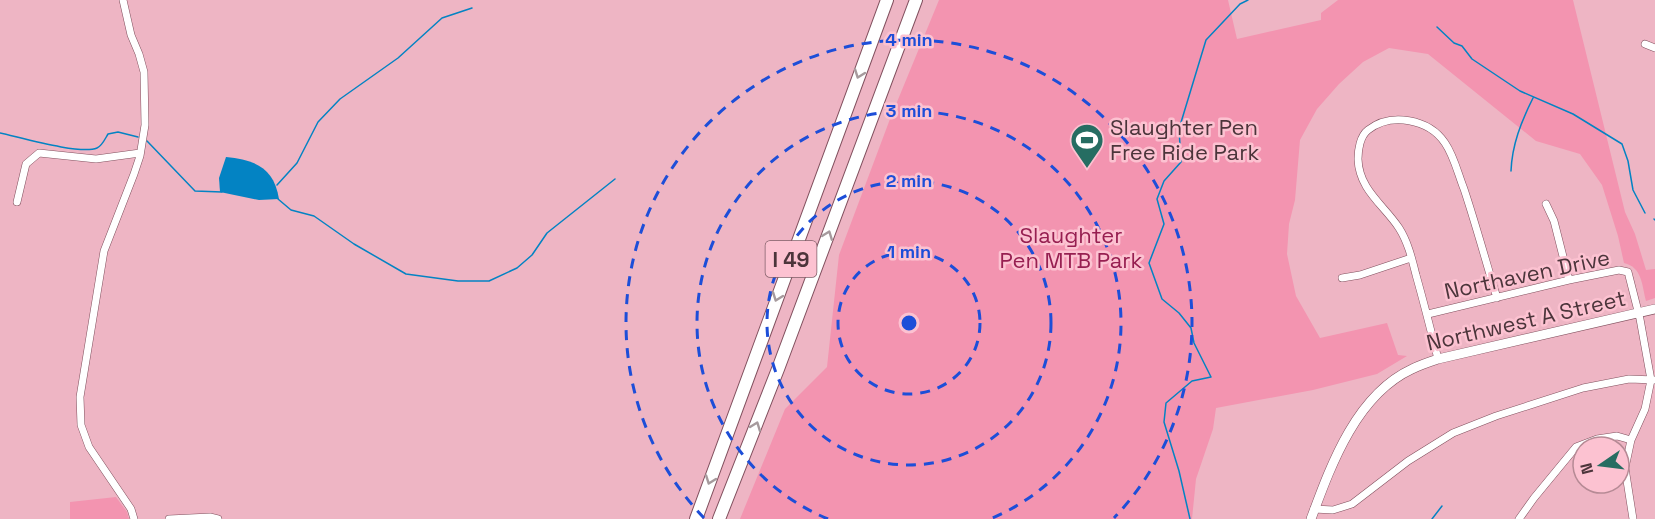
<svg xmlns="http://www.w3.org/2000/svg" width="1655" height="519" font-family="'Space Grotesk',sans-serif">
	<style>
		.green { fill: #f394b0 }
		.water { fill: #0383c3 }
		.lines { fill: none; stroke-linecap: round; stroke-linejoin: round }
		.stream { stroke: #0383c3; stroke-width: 1.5 }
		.street-casing { stroke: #81505e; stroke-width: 8 }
		.secondary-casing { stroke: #81505e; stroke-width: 10 }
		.highway-casing { stroke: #81505e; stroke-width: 14 }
		.street { stroke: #fff; stroke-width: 7 }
		.secondary { stroke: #fff; stroke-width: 9 }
		.highway { stroke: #fff; stroke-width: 12 }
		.oneway { stroke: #a69a9d }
		.ring { fill: none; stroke: #1d4ed8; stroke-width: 3; stroke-dasharray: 10 8 }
		.labels { text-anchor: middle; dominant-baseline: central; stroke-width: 5; stroke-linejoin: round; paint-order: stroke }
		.shield { fill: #fcc2d1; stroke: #815f68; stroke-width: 1.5 }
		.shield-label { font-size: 21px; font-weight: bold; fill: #4c353b }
		.poi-label { font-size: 22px; fill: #4c353b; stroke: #fcc2d1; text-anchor: start }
		.park-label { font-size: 22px; fill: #971f51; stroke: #fcc2d1 }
		.street-label { font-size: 22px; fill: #4c353b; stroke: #fcc2d1 }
		.centre { fill: #1d4ed8; stroke: #fcc2d1; stroke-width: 3 }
		.ring-label { font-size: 18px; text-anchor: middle; font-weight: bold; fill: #1d4ed8; stroke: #fcc2d1; stroke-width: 5; stroke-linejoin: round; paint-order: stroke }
	</style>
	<rect width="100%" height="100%" fill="#eeb5c4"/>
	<!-- green -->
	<path class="green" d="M939,0h289l9,39 84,-19v-7l17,-13h235l52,212 10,22 11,36 9,-1v29l-9,3c-4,-16 -4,-34 -22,-38l-6,-27 -16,-51 -22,-31 -44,-13 -108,-87 -39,-6 -26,14 -24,22 -22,25 -17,31 -5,60 -6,24 -2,30 9,42 24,42 67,-15 11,32 9,1 -30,18 -64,16 -97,18 -3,21 -17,50 -4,40h-452l45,-110 42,-42 12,-112 51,-136z
		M116,497l11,15 2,7h-59v-17z"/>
	<!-- water -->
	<path class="water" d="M226,157c30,3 48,11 53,42l-20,1 -39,-8 -1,-14z"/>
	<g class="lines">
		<!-- stream -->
		<path class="stream" d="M1437,27l17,16 8,3 10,13 48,32 53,23 49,30 6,17 5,29 12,23
			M0,133c19,4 80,22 97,15 5,-2 8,-9 11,-14l10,-2 20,5
			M147,141l48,50 27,1
			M1511,171c1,-26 10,-49 22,-73
			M277,185l20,-22 21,-41 22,-23 58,-41 44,-40 30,-10
			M278,199l13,11 23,6 40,28 52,30 52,7h31l28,-13 15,-13 15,-22 68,-54
			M1654,219l1,1
			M1190,519l-11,-48 -15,-49 2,-19 26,-22 19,-4 -17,-34 -3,-15 -12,-15 -17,-14 -13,-36 15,-39 -7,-25 7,-18 17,-19 -2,-33 27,-89 34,-36 8,-4
			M1432,519l10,-13"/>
		<defs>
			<path id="street" d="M123,0l8,35 8,19 5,18 1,53 -5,31 -6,18 -30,77 -24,146 1,28 8,22 42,62 3,10
				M1645,44l10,4
				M17,202l9,-38 13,-11 57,6 44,-6
				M1546,204l8,17 15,59
				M1342,278l18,-3 51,-17
				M1428,314l141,-34 50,-10 9,2 12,47 11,61 -6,29 -14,31 -6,28 8,51
				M1438,359c-7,-28 -14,-56 -22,-84 -4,-16 -8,-33 -17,-47 -15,-23 -40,-38 -41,-69 0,-9 2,-23 10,-29 23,-18 61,-11 77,13 9,13 13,31 19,46 12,36 22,73 33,109
				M1314,509l19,1 19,-6 56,-43 45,-28 43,-17 87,-28 46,-9 26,1
				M169,519l41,-2 8,2
				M1519,519l15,-21 42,-51 21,-8 20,-3 14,4"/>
			<path id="secondary" d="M1311,519c20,-54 45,-124 101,-150 8,-4 17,-7 26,-10l217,-50"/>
			<path id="highway" d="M696,519l191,-519
				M719,519l59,-150 138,-369"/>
		</defs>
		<!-- street casing -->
		<use href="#street" class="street-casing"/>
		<!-- secondary casing -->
		<use href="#secondary" class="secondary-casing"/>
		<!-- highway casing -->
		<use href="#highway" class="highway-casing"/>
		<!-- street -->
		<use href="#street" class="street"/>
		<!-- secondary -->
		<use href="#secondary" class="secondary"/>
		<!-- highway -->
		<use href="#highway" class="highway"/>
	</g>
	<!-- one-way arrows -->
	<defs><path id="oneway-chevron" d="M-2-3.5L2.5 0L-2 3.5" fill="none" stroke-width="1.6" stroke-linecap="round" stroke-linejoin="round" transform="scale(1.5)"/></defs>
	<g class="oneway">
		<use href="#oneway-chevron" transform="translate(859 74) rotate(110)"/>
		<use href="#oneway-chevron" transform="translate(828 235) rotate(-69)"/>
		<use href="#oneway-chevron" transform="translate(777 297) rotate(110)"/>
		<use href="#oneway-chevron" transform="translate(756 426) rotate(-69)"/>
		<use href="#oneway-chevron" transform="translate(710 480) rotate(110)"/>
	</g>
	<!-- distance rings -->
	<g class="ring">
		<circle cx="909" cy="323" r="71"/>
		<circle cx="909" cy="323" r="142"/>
		<path d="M828 519A212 212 0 1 1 990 519"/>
		<path d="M704 518A283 283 0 1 1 1114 518"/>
	</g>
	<!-- icons -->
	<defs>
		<symbol id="stadium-pin" viewBox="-11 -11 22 30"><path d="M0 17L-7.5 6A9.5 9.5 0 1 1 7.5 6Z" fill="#266d62" stroke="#fcc2d1"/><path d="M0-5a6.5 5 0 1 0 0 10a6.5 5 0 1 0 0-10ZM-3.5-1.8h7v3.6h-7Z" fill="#fff"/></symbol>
	</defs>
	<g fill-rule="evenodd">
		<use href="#stadium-pin" x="1068" y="121" width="38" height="52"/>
	</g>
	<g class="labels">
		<!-- shield labels -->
		<rect class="shield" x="765.5" y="241" width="51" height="36" rx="4.5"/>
		<g class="shield-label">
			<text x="791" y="259">I 49</text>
		</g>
		<!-- poi labels -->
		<g class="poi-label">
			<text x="1110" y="127">Slaughter Pen<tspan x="1110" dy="25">Free Ride Park</tspan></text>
		</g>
		<!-- park labels -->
		<g class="park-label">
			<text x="1071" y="235">Slaughter<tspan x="1071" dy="25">Pen MTB Park</tspan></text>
		</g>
		<!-- street labels -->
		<g class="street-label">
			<text transform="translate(1527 274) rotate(-12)">Northaven Drive</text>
			<text transform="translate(1526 320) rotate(-13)">Northwest A Street</text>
		</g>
	</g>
	<circle cx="909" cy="323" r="9" class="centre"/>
	<g class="ring-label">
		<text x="909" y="46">4 min</text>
		<text x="909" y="117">3 min</text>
		<text x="909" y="187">2 min</text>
		<text x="909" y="258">1 min</text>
	</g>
	<!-- north arrow -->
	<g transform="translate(1601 465) rotate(256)"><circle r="28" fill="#fcc2d1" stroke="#b68a95" stroke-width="1.5"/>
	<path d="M0-4.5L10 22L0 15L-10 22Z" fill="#266d62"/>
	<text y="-9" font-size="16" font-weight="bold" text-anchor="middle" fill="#4c353b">N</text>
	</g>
</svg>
